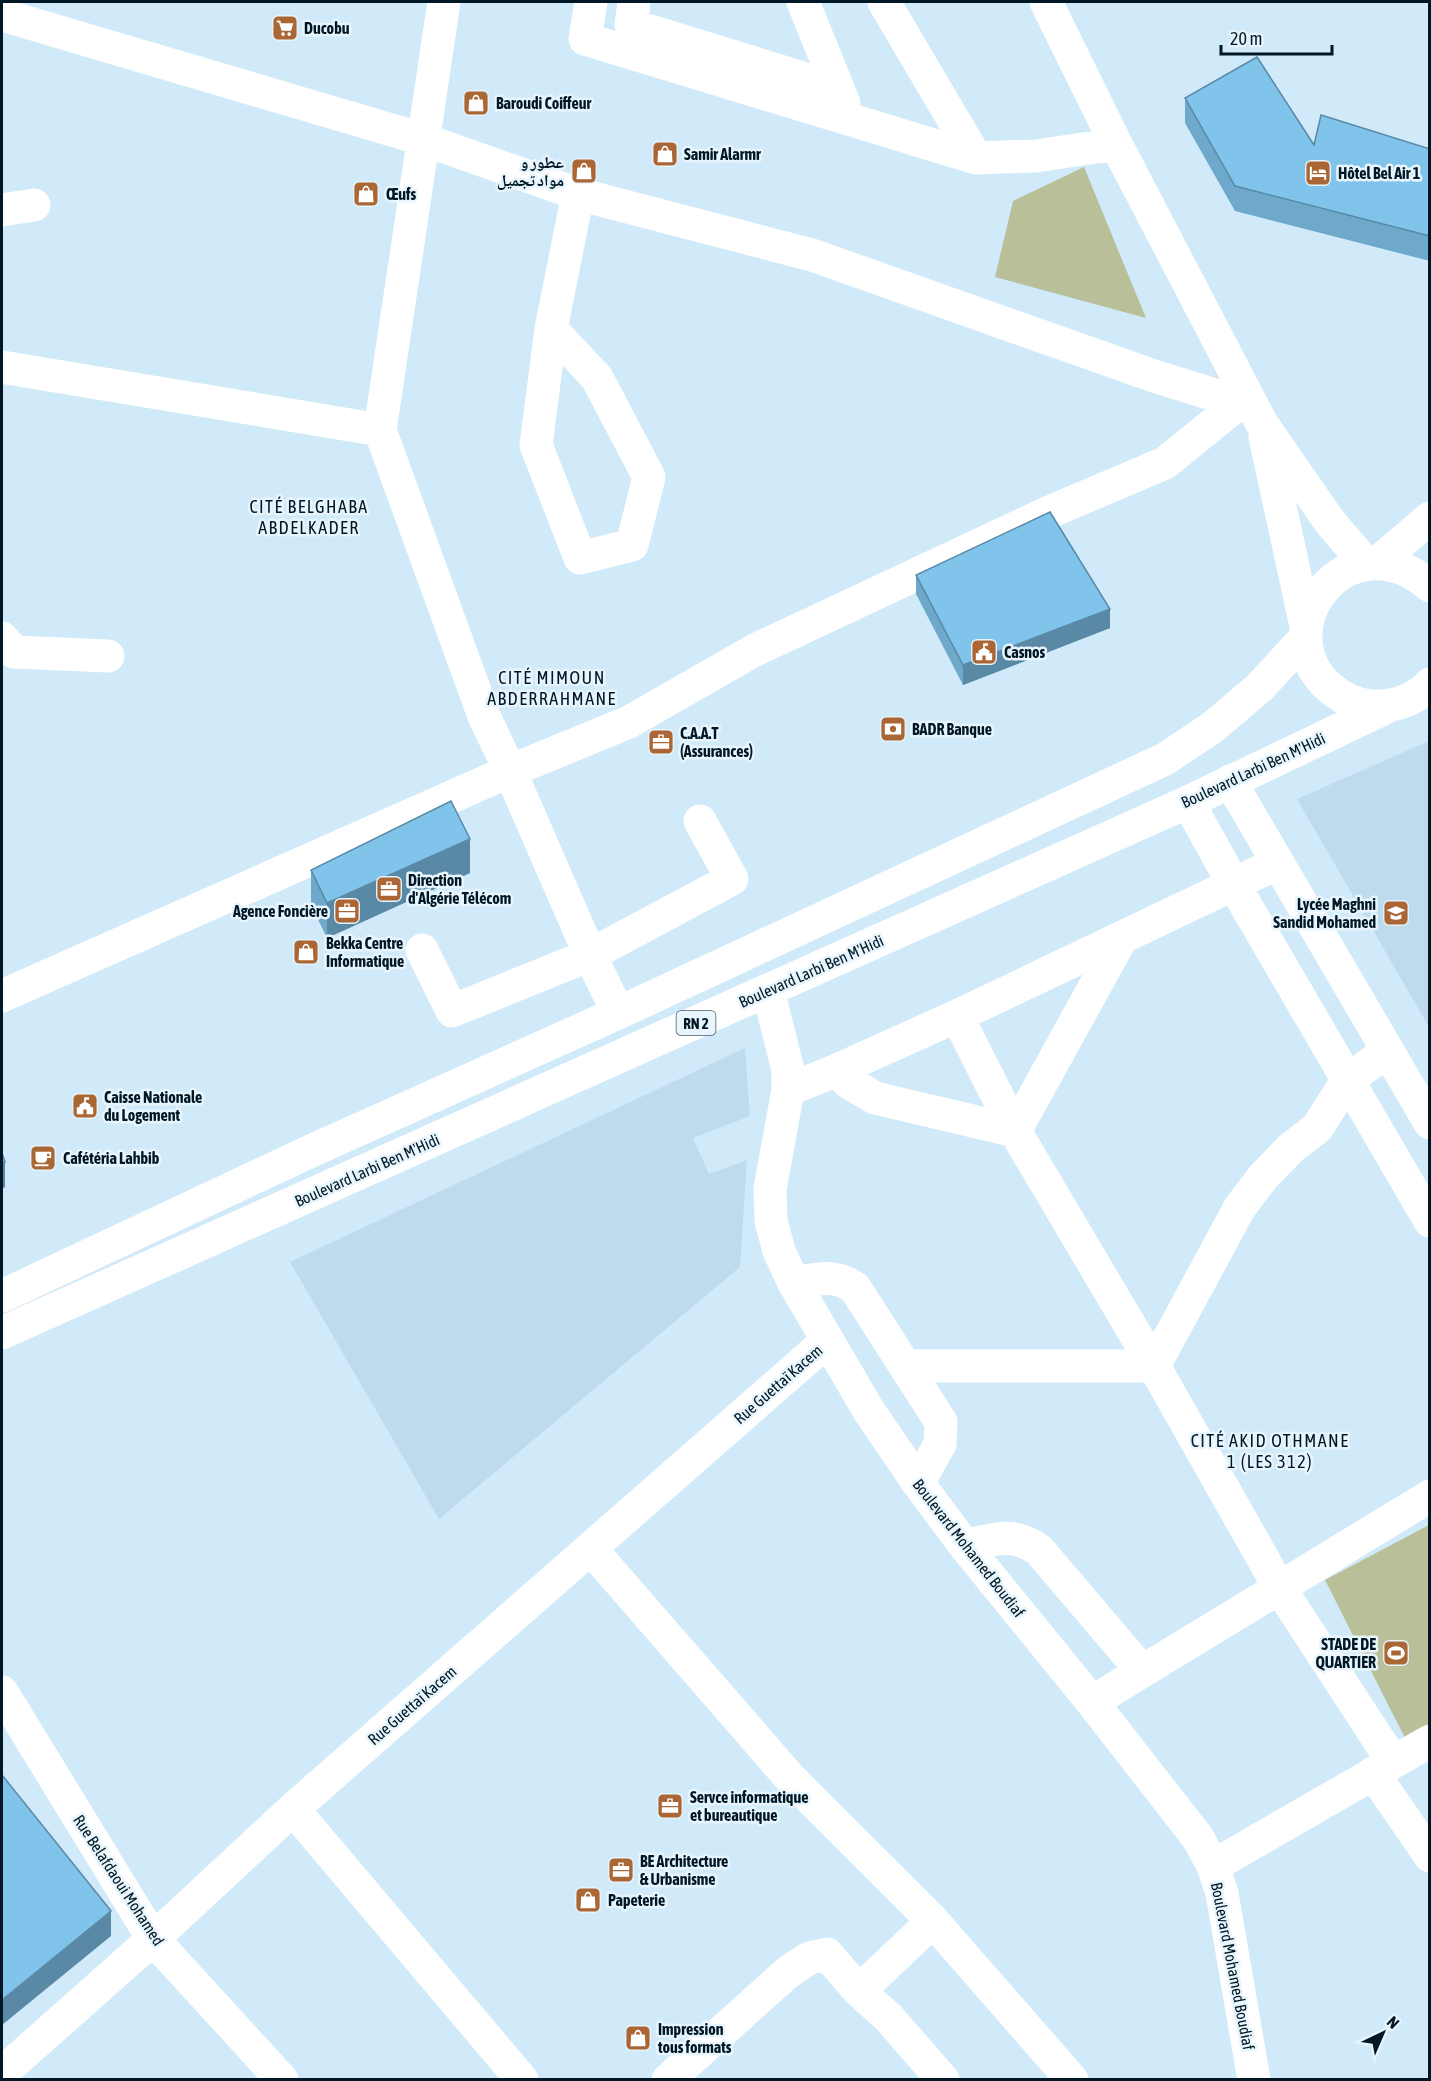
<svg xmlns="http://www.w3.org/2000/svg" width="1431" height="2081" font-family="'Asap Condensed','Noto Naskh Arabic',sans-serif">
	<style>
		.built { fill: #bedbed }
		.green { fill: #b9bf99 }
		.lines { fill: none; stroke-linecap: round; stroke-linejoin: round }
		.minor { stroke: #fff; stroke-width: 33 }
		.major { stroke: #fff; stroke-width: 33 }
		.wall { fill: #6ea9cb }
		.shaded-wall { fill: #5a89a5 }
		.building { fill: #80c4ec; stroke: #5a89a5; stroke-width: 1.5 }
		.labels { text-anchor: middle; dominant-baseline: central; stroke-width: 5; stroke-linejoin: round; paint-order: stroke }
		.shield { fill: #e8f5fd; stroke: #465a66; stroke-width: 1.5 }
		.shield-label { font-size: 15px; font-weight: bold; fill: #001826 }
		.poi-label { font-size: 16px; font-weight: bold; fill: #001826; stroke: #e8f5fd; text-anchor: start }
		.street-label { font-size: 16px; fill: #001826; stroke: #e8f5fd }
		.neighbourhood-label { font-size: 18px; letter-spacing: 1.5px; fill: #001826; stroke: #e8f5fd }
	</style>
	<rect width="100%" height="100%" fill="#d0eafa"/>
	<!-- built -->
	<path class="built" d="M1429,741v286l-132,-228z
		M745,1048l5,68 -57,22 16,36 38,-14 -7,107 -301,252 -149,-257z"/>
	<!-- green -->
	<path class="green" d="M1084,167l62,151 -151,-41 18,-76z
		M1429,1525v201l-23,14 -81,-160z"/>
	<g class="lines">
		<!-- minor -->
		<path class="minor" d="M444,2l-64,428 104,286 26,55 80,184 28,58
			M591,2l-6,37 391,119 60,-2 80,-12
			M634,2l-3,23 207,64
			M803,2l41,101
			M884,2l92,156
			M1046,2l70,142 146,280 68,98 36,42
			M2,15l420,124 156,55 234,61 342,121 99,31
			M2,210l32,-5
			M551,329l46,49 52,99 -17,68 -52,13 -44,-113 15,-116 27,-135
			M2,367l378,63
			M1265,437l41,189
			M2,638l12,14 94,4
			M1230,781l200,342
			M1188,802l46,83 196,336
			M422,950l30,61 138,-56 142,-76 -32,-58
			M768,990l20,80v20l-18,99 1,32 8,30 15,32 75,128 49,72 47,63 127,156 106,136 15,28 9,27 32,187
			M2,996l508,-225 119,-49 124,-71 292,-137 120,-51 74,-60
			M957,1016l58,115 139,235 125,221 114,175
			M837,1070l11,12 27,16 140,33 106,-192
			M788,1090l49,-20 120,-54 321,-153
			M794,1283c22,-4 41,-10 61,5l86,134 -1,22 -22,39
			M905,1366h249l86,-159 23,-30 28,-29 26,-20 30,-47 27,-20 15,-5
			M965,1546c30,-7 47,-15 74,4l103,121
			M591,1549l200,230 142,142
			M2,1692l151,247 129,141
			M1092,1702l338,-206
			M1373,1773l57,83
			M293,1809l229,271
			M1213,1866l217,-125
			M859,1991l30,27 54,62
			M2,2073l151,-134 140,-130 534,-468
			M668,2080l119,-107 22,-15 18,-4 32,37 74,-70 139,159"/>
		<!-- major -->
		<path class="major" d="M1377,563l53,-45
			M1430,586c-82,-70 -167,43 -100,102 12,10 26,17 41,18 23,1 43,-5 59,-22
			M2,1296l309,-145 307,-138 547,-254 48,-32 47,-40 46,-50
			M2,1333l1186,-531 199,-95"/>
	</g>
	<!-- wall -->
	<path class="wall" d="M1185,98l129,47 116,4v112l-195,-50 -50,-88z
		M916,575l194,53 -147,57 -47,-91z
		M311,870l159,3 -143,65 -16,-33z"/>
	<!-- shaded-wall -->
	<path class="shaded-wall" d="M1110,609v19l-147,57v-20z
		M470,839v34l-143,65v-35z
		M5,1162v25l-3,2v-26z
		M111,1911v25l-109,89v-25z"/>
	<!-- building -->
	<path class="building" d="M1257,57l57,88 7,-30 109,34v87l-195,-50 -50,-88z
		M1050,512l60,97 -147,56 -47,-90z
		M451,801l19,38 -143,64 -16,-33z
		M2,1153l3,9 -3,1z
		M2,1775l109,136 -109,89z"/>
	<!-- icons -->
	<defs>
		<symbol id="supermarket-square" viewBox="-11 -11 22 22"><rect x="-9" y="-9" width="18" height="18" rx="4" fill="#aa6635" stroke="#e8f5fd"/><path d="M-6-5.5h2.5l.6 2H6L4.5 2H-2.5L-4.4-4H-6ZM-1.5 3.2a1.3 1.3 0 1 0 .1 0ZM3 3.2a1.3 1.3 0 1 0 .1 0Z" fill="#fff"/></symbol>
		<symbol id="shop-square" viewBox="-11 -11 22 22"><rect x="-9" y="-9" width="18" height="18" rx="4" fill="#aa6635" stroke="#e8f5fd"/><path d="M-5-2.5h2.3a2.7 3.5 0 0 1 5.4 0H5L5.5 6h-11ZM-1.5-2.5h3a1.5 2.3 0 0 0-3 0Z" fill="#fff"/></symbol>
		<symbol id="hotel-square" viewBox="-11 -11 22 22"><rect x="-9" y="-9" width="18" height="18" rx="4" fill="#aa6635" stroke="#e8f5fd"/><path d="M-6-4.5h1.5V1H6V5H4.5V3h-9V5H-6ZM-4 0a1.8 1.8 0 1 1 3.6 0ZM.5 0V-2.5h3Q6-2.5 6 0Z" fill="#fff"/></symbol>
		<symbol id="civic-square" viewBox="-11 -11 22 22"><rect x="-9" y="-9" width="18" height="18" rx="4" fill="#aa6635" stroke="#e8f5fd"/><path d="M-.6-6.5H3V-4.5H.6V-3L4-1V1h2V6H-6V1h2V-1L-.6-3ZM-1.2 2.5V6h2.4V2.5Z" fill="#fff"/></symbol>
		<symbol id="bank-square" viewBox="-11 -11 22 22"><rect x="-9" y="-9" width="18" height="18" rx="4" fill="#aa6635" stroke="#e8f5fd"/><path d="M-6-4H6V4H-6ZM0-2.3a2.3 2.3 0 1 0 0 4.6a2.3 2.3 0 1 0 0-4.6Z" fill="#fff"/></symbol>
		<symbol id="office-square" viewBox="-11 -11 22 22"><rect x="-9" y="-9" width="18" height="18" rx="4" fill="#aa6635" stroke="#e8f5fd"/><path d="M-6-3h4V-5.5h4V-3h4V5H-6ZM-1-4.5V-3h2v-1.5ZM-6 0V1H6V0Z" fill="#fff"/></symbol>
		<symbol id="school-square" viewBox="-11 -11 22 22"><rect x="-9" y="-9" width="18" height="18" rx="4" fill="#aa6635" stroke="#e8f5fd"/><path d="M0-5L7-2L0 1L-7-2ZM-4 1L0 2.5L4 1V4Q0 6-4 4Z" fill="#fff"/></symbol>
		<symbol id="cafe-square" viewBox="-11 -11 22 22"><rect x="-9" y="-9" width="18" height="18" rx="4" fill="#aa6635" stroke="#e8f5fd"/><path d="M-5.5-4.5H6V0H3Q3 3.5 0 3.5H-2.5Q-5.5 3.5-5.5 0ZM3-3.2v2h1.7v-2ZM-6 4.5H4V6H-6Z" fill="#fff"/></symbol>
		<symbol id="stadium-square" viewBox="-11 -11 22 22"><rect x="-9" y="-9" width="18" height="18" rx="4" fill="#aa6635" stroke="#e8f5fd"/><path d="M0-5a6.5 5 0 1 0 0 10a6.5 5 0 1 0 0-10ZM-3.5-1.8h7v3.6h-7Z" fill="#fff"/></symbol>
	</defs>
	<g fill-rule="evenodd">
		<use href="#supermarket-square" x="270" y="13" width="30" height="30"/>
		<use href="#shop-square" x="461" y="88" width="30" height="30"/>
		<use href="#shop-square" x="650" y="139" width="30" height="30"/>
		<use href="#shop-square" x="569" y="156" width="30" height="30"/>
		<use href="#hotel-square" x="1303" y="158" width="30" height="30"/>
		<use href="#shop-square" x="351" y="179" width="30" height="30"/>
		<use href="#civic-square" x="969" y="637" width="30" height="30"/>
		<use href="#bank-square" x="878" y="714" width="30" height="30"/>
		<use href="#office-square" x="646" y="727" width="30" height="30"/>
		<use href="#office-square" x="374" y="874" width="30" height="30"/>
		<use href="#office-square" x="332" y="896" width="30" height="30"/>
		<use href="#school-square" x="1381" y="898" width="30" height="30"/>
		<use href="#shop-square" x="291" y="937" width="30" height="30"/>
		<use href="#civic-square" x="70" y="1091" width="30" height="30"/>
		<use href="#cafe-square" x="28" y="1143" width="30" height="30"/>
		<use href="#stadium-square" x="1381" y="1638" width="30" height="30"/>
		<use href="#office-square" x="655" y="1791" width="30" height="30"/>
		<use href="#office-square" x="606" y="1855" width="30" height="30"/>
		<use href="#shop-square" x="573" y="1885" width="30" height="30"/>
		<use href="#shop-square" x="623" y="2023" width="30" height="30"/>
	</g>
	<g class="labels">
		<!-- shield labels -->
		<rect class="shield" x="676.5" y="1011" width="39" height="24" rx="4.5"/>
		<g class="shield-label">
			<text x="696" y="1023">RN 2</text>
		</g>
		<!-- poi labels -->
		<g class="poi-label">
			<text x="304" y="28">Ducobu</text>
			<text x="496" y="103">Baroudi Coiffeur</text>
			<text x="684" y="154">Samir Alarmr</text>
			<text x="564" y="162" text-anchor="end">عطور و<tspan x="564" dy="18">مواد تجميل</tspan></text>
			<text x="1338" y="173">Hôtel Bel Air 1</text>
			<text x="386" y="194">Œufs</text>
			<text x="1004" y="652">Casnos</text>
			<text x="912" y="729">BADR Banque</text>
			<text x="680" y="733">C.A.A.T<tspan x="680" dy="18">(Assurances)</tspan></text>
			<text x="408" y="880">Direction<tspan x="408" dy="18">d'Algérie Télécom</tspan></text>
			<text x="1376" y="904" text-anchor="end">Lycée Maghni<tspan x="1376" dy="18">Sandid Mohamed</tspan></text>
			<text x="328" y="911" text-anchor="end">Agence Foncière</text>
			<text x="326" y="943">Bekka Centre<tspan x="326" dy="18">Informatique</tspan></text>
			<text x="104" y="1097">Caisse Nationale<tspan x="104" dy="18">du Logement</tspan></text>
			<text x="63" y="1158">Cafétéria Lahbib</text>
			<text x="1376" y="1644" text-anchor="end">STADE DE<tspan x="1376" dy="18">QUARTIER</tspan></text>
			<text x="690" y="1797">Servce informatique<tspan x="690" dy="18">et bureautique</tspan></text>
			<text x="640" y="1861">BE Architecture<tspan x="640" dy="18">&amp; Urbanisme</tspan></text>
			<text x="608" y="1900">Papeterie</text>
			<text x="658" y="2029">Impression<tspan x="658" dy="18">tous formats</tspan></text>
		</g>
		<!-- street labels -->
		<g class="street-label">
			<text transform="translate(1253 770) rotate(-25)">Boulevard Larbi Ben M'Hidi</text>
			<text transform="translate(811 971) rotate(-24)">Boulevard Larbi Ben M'Hidi</text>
			<text transform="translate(367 1170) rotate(-24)">Boulevard Larbi Ben M'Hidi</text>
			<text transform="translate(778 1384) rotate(-41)">Rue Guettaï Kacem</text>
			<text transform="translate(969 1548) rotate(52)">Boulevard Mohamed Boudiaf</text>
			<text transform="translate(412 1705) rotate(-41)">Rue Guettaï Kacem</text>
			<text transform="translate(119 1880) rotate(57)">Rue Belafdaoui Mohamed</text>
			<text transform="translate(1233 1966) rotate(79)">Boulevard Mohamed Boudiaf</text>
		</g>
		<!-- neighbourhood labels -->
		<g class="neighbourhood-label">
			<text x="309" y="506">CITÉ BELGHABA<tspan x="309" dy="21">ABDELKADER</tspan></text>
			<text x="552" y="677">CITÉ MIMOUN<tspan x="552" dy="21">ABDERRAHMANE</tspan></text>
			<text x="1270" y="1440">CITÉ AKID OTHMANE<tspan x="1270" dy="21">1 (LES 312)</tspan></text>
		</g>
	</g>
	<!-- border -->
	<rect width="1431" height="2081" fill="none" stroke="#001826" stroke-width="6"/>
	<!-- north arrow -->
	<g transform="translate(1383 2033) rotate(44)" stroke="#e8f5fd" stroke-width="4.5" paint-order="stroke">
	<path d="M0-4.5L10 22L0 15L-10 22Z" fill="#001826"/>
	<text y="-9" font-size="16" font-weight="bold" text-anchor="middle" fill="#001826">N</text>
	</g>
	<!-- scale -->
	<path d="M1221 45v9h111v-9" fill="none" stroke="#001826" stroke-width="3"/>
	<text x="1230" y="45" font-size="18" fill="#001826" stroke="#e8f5fd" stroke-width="4.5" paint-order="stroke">20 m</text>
</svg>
